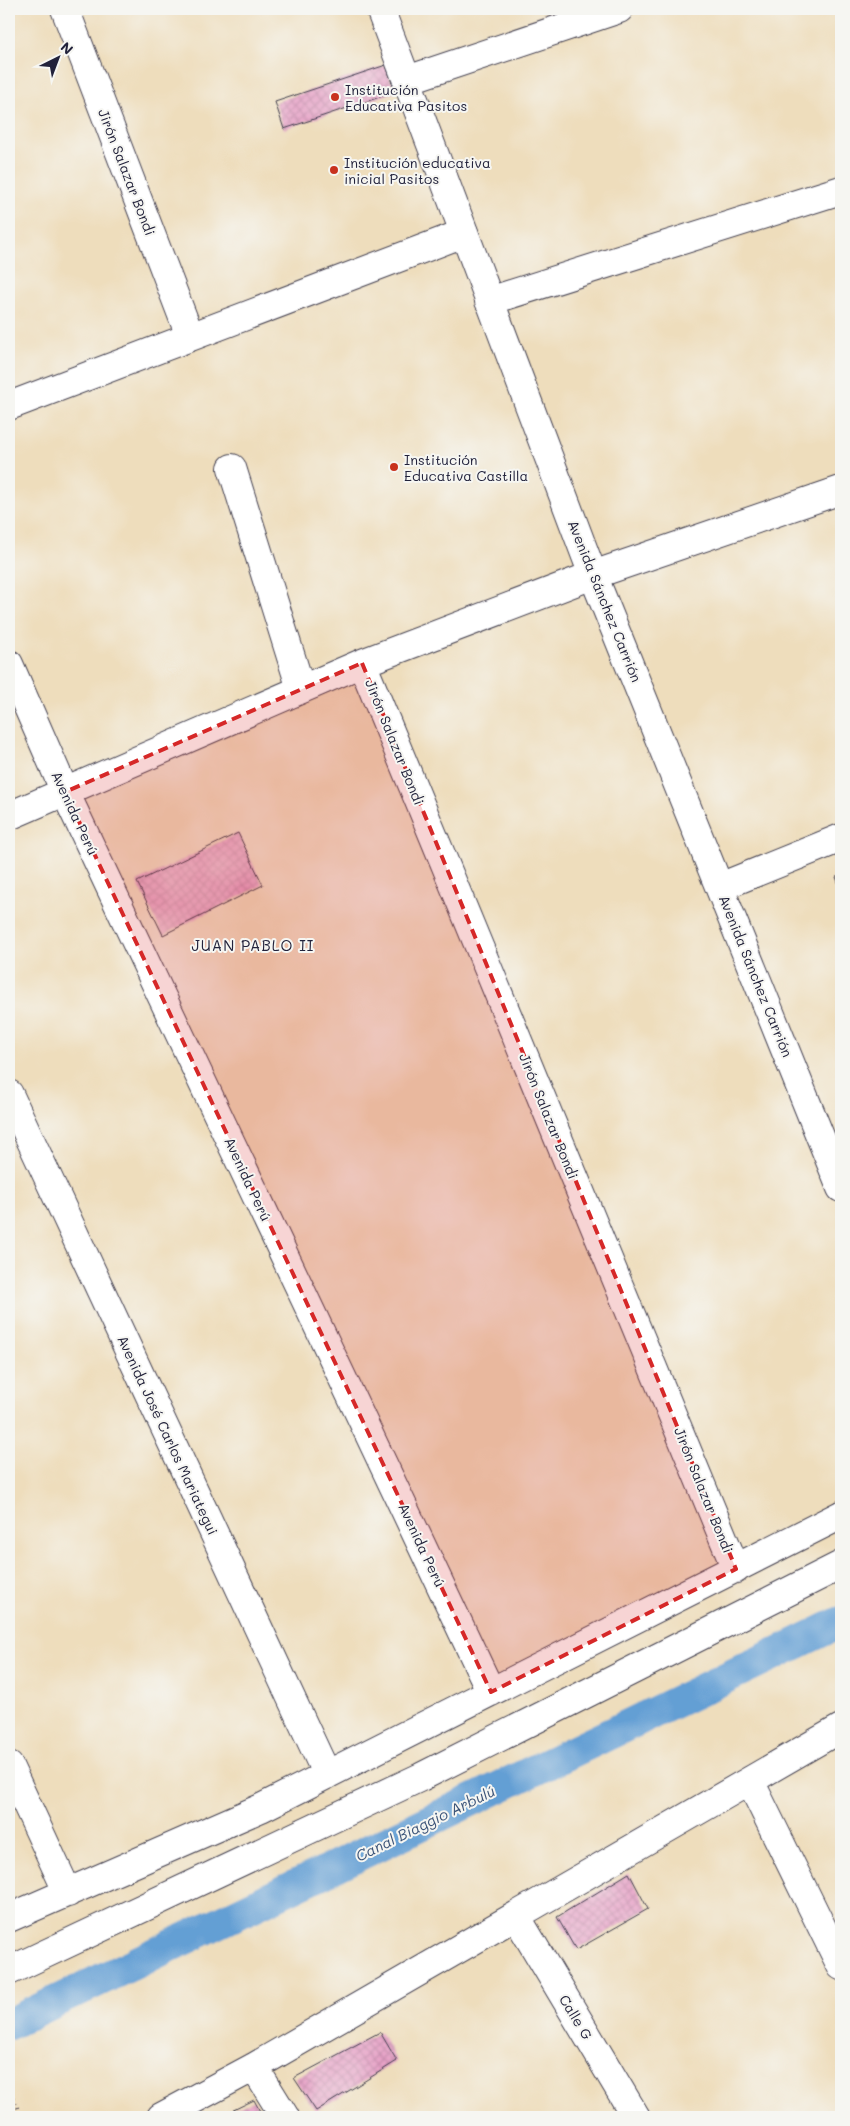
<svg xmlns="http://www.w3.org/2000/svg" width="850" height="2126" font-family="Mali,sans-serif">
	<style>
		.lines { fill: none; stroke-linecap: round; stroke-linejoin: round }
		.canal { stroke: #649fd4; stroke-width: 32 }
		.building { fill: url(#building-cross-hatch) }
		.minor-casing { stroke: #413e4e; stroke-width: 30 }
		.tertiary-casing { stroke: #413e4e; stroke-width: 30 }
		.path { stroke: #413e4e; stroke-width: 3; stroke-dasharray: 1 4; stroke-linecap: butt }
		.minor { stroke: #fff; stroke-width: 28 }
		.tertiary { stroke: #fff; stroke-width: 28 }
		.marked { fill: #d62828; fill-opacity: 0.2; stroke: #d62828; stroke-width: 4; stroke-dasharray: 10 6; stroke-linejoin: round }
		.poi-dot { fill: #c8321e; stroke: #f6f6f2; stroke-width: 2 }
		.labels { text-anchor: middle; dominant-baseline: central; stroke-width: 4; stroke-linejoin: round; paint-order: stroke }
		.poi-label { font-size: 14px; fill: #22223b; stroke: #f6f6f2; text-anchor: start }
		.street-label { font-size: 14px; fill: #22223b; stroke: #f6f6f2 }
		.neighbourhood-label { font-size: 15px; letter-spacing: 1px; fill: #22223b; stroke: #f6f6f2 }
		.water-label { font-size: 15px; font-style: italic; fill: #3c5478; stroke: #f6f6f2 }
	</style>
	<defs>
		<pattern id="building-cross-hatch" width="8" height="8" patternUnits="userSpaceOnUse" patternTransform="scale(1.25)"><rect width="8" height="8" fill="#e6a1c6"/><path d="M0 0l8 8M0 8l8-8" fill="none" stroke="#c58aab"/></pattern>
	</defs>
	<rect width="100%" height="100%" fill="#f6f6f2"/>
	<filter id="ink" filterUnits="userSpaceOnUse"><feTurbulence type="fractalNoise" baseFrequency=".02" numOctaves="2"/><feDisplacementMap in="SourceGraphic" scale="10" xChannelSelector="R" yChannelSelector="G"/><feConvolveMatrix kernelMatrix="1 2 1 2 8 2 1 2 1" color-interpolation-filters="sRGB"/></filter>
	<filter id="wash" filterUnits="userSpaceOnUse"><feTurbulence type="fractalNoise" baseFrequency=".0096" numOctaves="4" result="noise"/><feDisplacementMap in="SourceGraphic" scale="20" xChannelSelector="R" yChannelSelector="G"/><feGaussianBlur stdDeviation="1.12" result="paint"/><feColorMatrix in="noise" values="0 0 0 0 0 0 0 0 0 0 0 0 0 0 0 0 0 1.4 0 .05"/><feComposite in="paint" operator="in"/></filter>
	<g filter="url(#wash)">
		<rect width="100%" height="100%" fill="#eeddbc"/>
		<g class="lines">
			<!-- canal -->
			<path class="canal" d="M9,2024l832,-402"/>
		</g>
		<g id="blocks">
			<!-- building -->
			<path class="building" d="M386,65l9,27 -111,37 -9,-27z
				M238,833l25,52 -100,50 -26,-53z
				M841,875v15l-5,-13z
				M629,1873l19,36 -72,41 -19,-33z
				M380,2032l17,29 -81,50 -22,-33z
				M254,2100l9,17h-44z"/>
		</g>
	</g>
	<g filter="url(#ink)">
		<use href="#blocks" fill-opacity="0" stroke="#413e4e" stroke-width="1"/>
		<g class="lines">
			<defs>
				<path id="minor" d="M65,9l125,327
					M407,80l212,-71
					M489,301l352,-111
					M9,406l455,-173
					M232,468l69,221
					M362,663l374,906
					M9,664l56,128 426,900
					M9,816l353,-153 231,-88 248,-85
					M720,887l121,-49
					M9,1094l318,681
					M9,1766l59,127
					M750,1781l91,185
					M516,1916l120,201
					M9,1918l252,-110 580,-293
					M9,1971l412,-194 420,-212
					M254,2067l31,50
					M161,2117l93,-50 587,-339"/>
				<path id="tertiary" d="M380,9l213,566 248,613"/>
			</defs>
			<!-- minor casing -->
			<use href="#minor" class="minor-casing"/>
			<!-- tertiary casing -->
			<use href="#tertiary" class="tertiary-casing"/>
			<!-- path -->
			<path class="path" d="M9,2089l13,28"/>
			<!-- minor -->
			<use href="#minor" class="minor"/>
			<!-- tertiary -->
			<use href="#tertiary" class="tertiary"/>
		</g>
	</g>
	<!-- marked area -->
	<path class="marked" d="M362,663l374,906 -245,123 -426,-900z"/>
	<!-- markers -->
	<g class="poi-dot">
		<circle cx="335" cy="97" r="5"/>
		<circle cx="334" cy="170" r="5"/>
		<circle cx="394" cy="467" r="5"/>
	</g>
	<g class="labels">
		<!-- poi labels -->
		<g class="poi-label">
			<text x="345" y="89">Institución<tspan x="345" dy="16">Educativa Pasitos</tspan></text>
			<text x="344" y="162">Institución educativa<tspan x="344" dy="16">inicial Pasitos</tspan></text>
			<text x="404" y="459">Institución<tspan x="404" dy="16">Educativa Castilla</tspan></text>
		</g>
		<!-- street labels -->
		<g class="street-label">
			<text transform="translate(127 172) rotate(69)">Jirón Salazar Bondi</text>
			<text transform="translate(605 601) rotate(68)">Avenida Sánchez Carrión</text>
			<text transform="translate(395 742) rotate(68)">Jirón Salazar Bondi</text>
			<text transform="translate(75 813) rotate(65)">Avenida Perú</text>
			<text transform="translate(756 976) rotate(68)">Avenida Sánchez Carrión</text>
			<text transform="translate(549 1116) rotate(68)">Jirón Salazar Bondi</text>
			<text transform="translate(248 1179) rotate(65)">Avenida Perú</text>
			<text transform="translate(168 1435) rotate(65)">Avenida José Carlos Mariategui</text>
			<text transform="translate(704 1490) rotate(68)">Jirón Salazar Bondi</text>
			<text transform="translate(422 1545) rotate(65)">Avenida Perú</text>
			<text transform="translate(576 2017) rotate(59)">Calle G</text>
		</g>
		<!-- neighbourhood labels -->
		<g class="neighbourhood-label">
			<text x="253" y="945">JUAN PABLO II</text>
		</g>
		<!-- water labels -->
		<g class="water-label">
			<text transform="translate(425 1823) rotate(-26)">Canal Biaggio Arbulú</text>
		</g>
	</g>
	<!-- margin -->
	<rect width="850" height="2126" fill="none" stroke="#f6f6f2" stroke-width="30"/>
	<!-- north arrow -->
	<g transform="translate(58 58) rotate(42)" stroke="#f6f6f2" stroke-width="4" paint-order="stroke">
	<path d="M0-4L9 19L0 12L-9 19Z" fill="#22223b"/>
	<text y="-8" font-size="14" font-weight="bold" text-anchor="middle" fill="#22223b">N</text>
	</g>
</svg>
